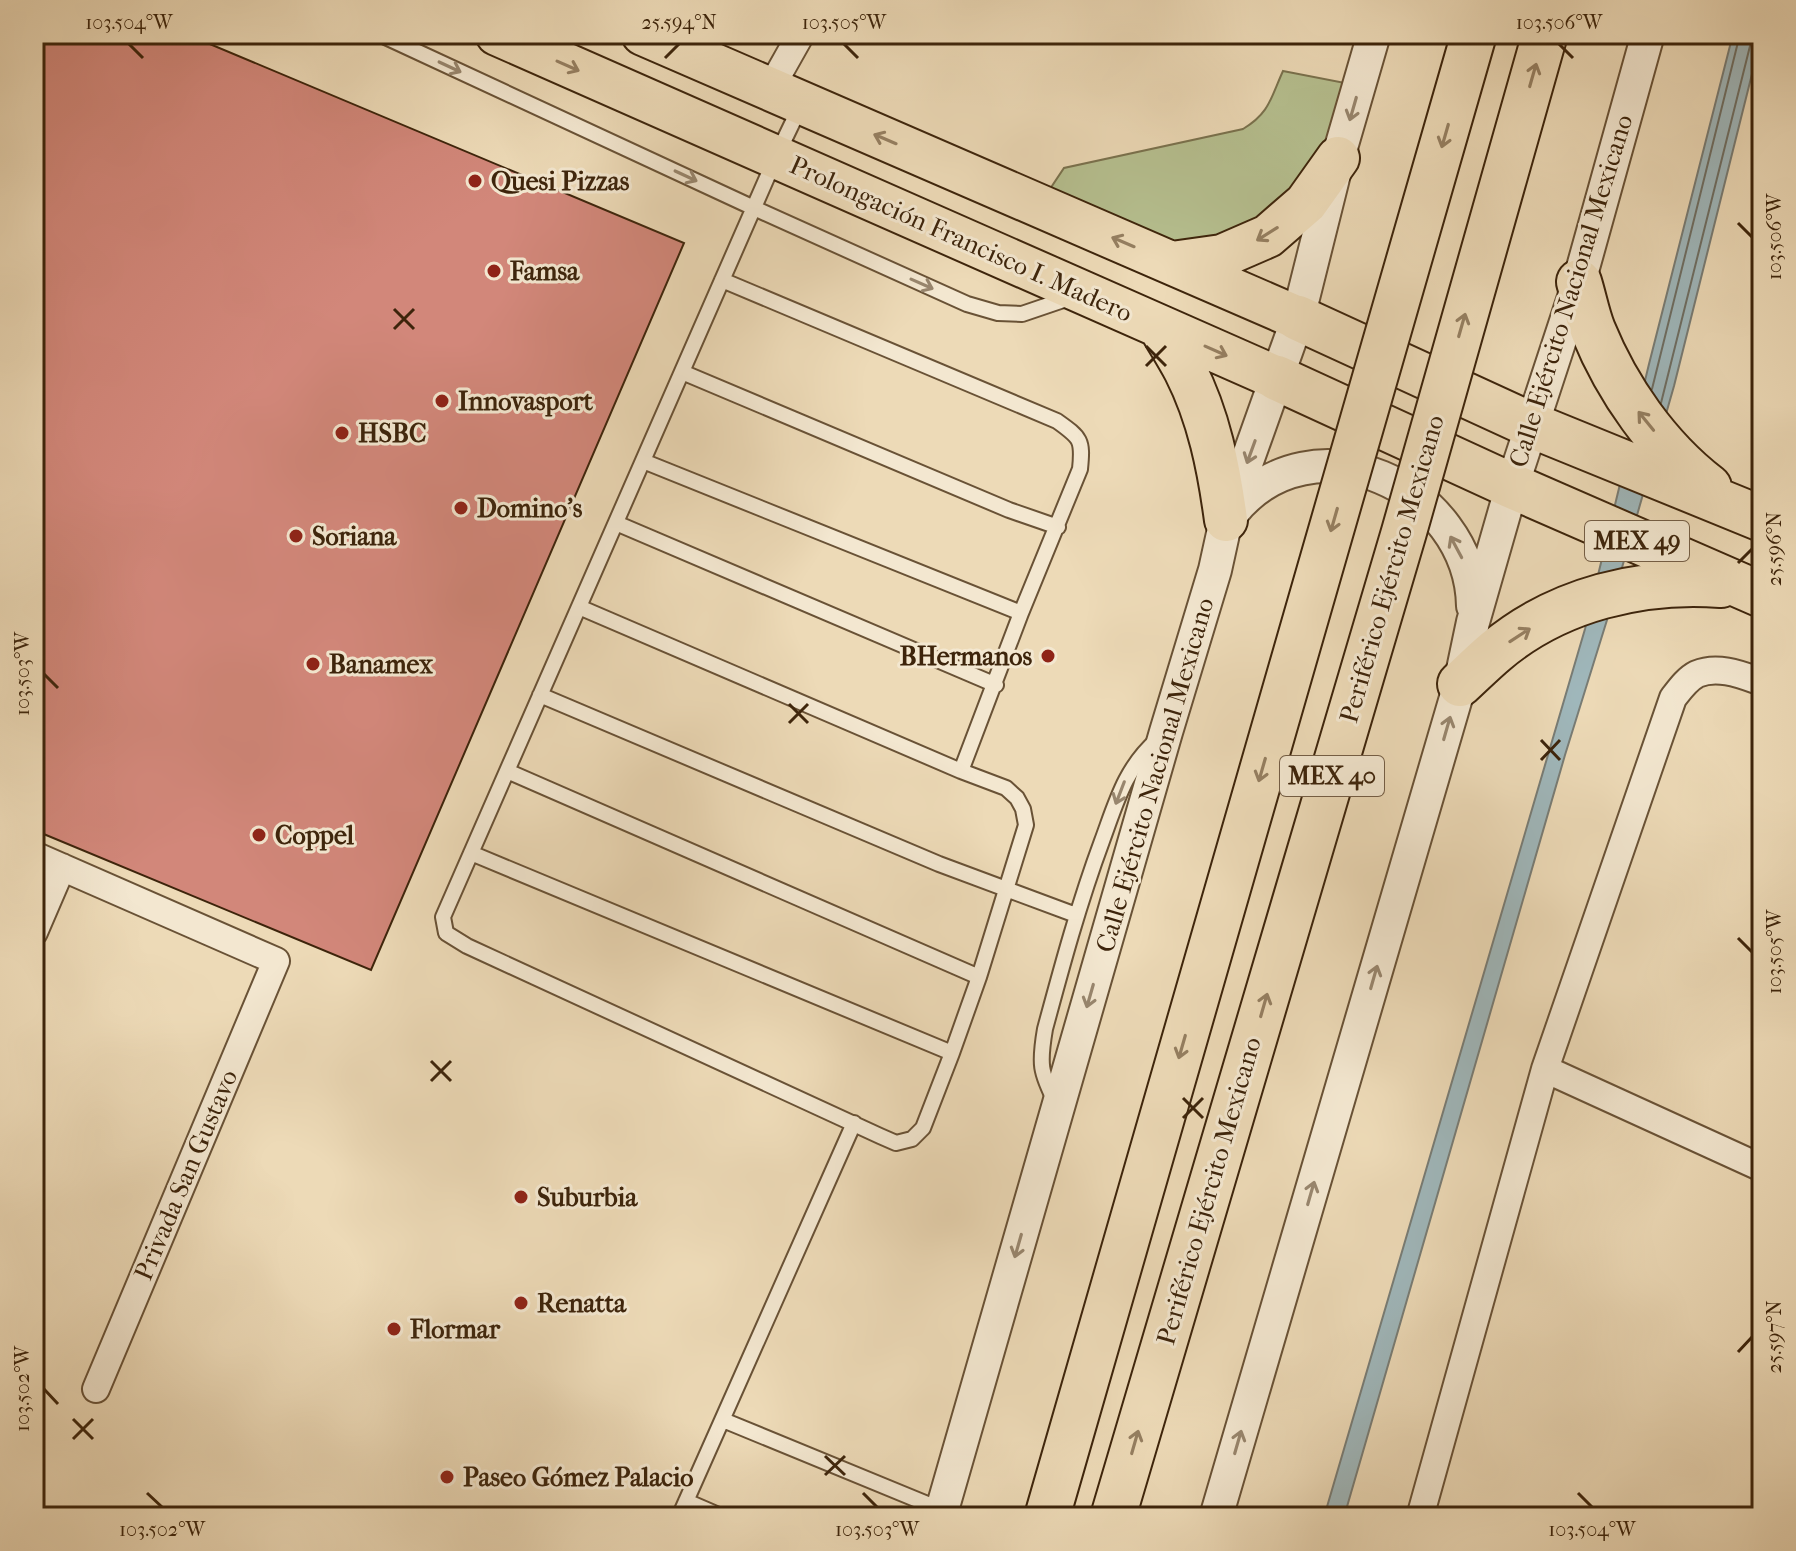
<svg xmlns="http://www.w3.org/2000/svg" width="1796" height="1551" font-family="'IM FELL French Canon',serif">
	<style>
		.green { fill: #b6c090; stroke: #7a724e; stroke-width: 2 }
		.water { fill: #9fb7bb; stroke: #787c75; stroke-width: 2 }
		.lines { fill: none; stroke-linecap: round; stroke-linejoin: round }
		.shore { stroke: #6e6e63; stroke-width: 2 }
		.building { fill: #d2877a; stroke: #3d240b; stroke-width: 2 }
		.service-casing { stroke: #695236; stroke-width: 18 }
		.minor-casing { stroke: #695236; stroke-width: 30 }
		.tertiary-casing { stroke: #695236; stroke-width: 36 }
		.primary-casing { stroke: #3d240b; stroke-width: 46 }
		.trunk-casing { stroke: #3d240b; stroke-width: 48 }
		.service { stroke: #f3e7d0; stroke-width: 14 }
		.minor { stroke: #f3e7d0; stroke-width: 26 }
		.tertiary { stroke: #f3e7d0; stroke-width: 32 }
		.primary { stroke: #eddab7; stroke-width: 42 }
		.trunk { stroke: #eddab7; stroke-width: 44 }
		.trunk-bridge-casing { stroke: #3d240b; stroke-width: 48; stroke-linecap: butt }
		.trunk-bridge { stroke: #eddab7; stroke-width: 44 }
		.oneway { stroke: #957f61 }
		.oneway2 { stroke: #98866e }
		.ticks { fill: none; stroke: #3d240b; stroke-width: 3 }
		.poi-dot { fill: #8f2418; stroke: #f3e7d0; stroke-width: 3 }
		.labels { text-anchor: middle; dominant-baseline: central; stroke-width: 6; stroke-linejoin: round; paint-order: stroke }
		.shield { fill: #f3e7d0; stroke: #745e46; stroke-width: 2 }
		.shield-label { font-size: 24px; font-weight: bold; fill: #3d240b }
		.poi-label { font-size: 26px; font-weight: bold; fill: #3d240b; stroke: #f3e7d0; text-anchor: start }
		.street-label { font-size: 26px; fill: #3d240b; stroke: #f3e7d0 }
		.neatline { fill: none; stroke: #3d240b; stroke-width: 3 }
		.ticks-label { font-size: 20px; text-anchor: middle; fill: #3d240b }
	</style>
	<rect width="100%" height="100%" fill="#eddab7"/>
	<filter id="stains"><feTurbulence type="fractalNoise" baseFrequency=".0025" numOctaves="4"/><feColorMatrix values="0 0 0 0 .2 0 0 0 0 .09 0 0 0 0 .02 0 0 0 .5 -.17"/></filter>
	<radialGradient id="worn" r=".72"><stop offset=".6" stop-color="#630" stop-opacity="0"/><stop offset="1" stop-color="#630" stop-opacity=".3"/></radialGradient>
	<!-- green -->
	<path class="green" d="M1283,71l62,12 -12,73 -34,46 -88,53 -169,-54 22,-33 179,-39c27,-16 28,-32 40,-58z"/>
	<!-- water -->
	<path class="water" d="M1733,34h29l-88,352 -67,234 -42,135 -221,762h-20l261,-888 64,-265z"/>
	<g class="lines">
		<!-- shore -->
		<path class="shore" d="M1652,389l88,-355
			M1661,403l89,-357 5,-6 7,-1"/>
	</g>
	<!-- building -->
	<path class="building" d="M34,34h152l498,209 -313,727 -337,-140z"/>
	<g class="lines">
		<defs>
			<path id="service" d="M379,34l375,174 213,96 31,9 24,1 50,-17
				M722,280l335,141c24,17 26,19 23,48l-59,144 -60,158
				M682,372l327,138 49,17
				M643,461l378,152
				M616,523l380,162
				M579,607l382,164 45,17 11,10 6,11 3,16 -47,152 -27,76 -29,75 -11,11 -16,4 -16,-7 -413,-190 -21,-13 -3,-16 333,-760 24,-50
				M540,695l399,169 137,51
				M507,771l472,206
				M471,853l481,200
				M1056,1103c-16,-31 -17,-39 -11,-74 17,-63 34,-126 57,-188 14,-38 23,-73 55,-101
				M723,1420l219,90
				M686,1501l37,16
				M679,1517l175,-394"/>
			<path id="minor" d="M770,89l31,-55
				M34,855l242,106 -180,428
				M34,932l28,-65
				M1545,1069l217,99
				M1420,1517l125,-448 128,-371c7,-9 14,-19 24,-24 21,-9 45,1 65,8"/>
			<path id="tertiary" d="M1232,513c79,-100 239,-26 241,93
				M940,1517l226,-785 49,-162 11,-50 72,-202 40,-160 36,-124
				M1216,1517l244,-833 13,-62 39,-136 67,-204 69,-248"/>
			<path id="primary" d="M497,34l780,344
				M643,34l655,284
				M1172,263l50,-7 46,-20 38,-33 32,-45
				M1160,327c8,14 17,28 25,43 24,47 34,98 41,150"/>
			<path id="trunk" d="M1579,282c5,16 8,33 14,48 24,59 65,118 116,157
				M1298,318l233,107 231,94
				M1277,378l235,108 250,109
				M1460,684c12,-11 24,-23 36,-33 62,-52 146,-72 225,-66"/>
		</defs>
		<!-- service casing -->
		<use href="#service" class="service-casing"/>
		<!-- minor casing -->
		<use href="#minor" class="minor-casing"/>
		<!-- tertiary casing -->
		<use href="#tertiary" class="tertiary-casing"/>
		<!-- primary casing -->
		<use href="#primary" class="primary-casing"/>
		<!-- trunk casing -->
		<use href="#trunk" class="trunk-casing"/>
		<!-- service -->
		<use href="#service" class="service"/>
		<!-- minor -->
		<use href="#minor" class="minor"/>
		<!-- tertiary -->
		<use href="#tertiary" class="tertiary"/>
		<!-- primary -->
		<use href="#primary" class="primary"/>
		<!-- trunk -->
		<use href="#trunk" class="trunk"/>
		<defs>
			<path id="trunk-bridge" d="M1047,1517l427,-1483
				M1113,1517l291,-985 141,-498"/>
		</defs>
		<!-- trunk-bridge casing -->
		<use href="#trunk-bridge" class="trunk-bridge-casing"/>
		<!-- trunk-bridge -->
		<use href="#trunk-bridge" class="trunk-bridge"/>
	</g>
	<!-- one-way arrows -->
	<defs><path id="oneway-shaft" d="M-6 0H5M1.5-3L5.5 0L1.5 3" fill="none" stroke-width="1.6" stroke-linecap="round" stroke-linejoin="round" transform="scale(2)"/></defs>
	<g class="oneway">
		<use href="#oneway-shaft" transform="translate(568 66) rotate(24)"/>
		<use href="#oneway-shaft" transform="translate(1533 75) rotate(-74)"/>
		<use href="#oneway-shaft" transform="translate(1445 136) rotate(106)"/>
		<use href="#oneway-shaft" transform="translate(885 139) rotate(-157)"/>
		<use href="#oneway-shaft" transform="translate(1267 234) rotate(148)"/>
		<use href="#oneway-shaft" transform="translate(1123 242) rotate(-157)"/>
		<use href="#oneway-shaft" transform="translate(1462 325) rotate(-74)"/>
		<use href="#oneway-shaft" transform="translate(1216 351) rotate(24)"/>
		<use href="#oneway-shaft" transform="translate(1646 421) rotate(-129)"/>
		<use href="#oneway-shaft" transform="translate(1334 520) rotate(106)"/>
		<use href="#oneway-shaft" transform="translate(1520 635) rotate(-33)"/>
		<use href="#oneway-shaft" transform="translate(1262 770) rotate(106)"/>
		<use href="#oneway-shaft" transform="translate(1264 1005) rotate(-74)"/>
		<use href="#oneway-shaft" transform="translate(1182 1047) rotate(106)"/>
		<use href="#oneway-shaft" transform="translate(1135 1442) rotate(-74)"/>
	</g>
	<g class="oneway2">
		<use href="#oneway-shaft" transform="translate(450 67) rotate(25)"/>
		<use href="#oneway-shaft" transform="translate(1353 109) rotate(106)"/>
		<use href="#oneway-shaft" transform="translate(686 176) rotate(25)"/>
		<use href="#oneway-shaft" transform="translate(922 284) rotate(24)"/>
		<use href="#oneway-shaft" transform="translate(1251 452) rotate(110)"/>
		<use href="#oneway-shaft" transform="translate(1456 547) rotate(-118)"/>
		<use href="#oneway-shaft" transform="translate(1447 728) rotate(-74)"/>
		<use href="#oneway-shaft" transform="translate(1120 793) rotate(111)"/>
		<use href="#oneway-shaft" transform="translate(1374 977) rotate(-74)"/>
		<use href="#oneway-shaft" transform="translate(1090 996) rotate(106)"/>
		<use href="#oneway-shaft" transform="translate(1311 1193) rotate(-74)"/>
		<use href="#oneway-shaft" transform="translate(1018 1246) rotate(106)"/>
		<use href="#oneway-shaft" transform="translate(1238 1442) rotate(-74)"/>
	</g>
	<!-- ticks -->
	<path class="ticks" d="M129,44l14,14M844,44l14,14M1559,44l14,14M665,58l14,-14M1738,223l14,14M394,309l20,20M394,329l20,-20M1146,346l20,20M1146,366l20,-20M1738,563l14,-14M44,674l14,14M789,704l19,19M789,723l19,-19M1541,740l19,20M1541,760l19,-20M1738,938l14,14M431,1061l20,20M431,1081l20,-20M1183,1098l20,20M1183,1118l20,-20M1738,1352l14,-15M44,1389l14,15M73,1419l20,20M73,1439l20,-20M825,1456l20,19M825,1475l20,-19M147,1493l15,14M863,1493l14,14M1578,1493l14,14"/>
	<!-- markers -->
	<g class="poi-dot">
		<circle cx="475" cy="181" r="8"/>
		<circle cx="494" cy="271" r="8"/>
		<circle cx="442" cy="401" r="8"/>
		<circle cx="342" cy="433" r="8"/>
		<circle cx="461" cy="508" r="8"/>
		<circle cx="296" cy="536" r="8"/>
		<circle cx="1048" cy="656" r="8"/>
		<circle cx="313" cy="664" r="8"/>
		<circle cx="259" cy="835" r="8"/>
		<circle cx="521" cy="1197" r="8"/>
		<circle cx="521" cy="1303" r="8"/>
		<circle cx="394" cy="1329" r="8"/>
		<circle cx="447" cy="1477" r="8"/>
	</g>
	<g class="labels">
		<!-- shield labels -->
		<g class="shield">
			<rect x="1585" y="521" width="104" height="40" rx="6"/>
			<rect x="1280" y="756" width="104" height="40" rx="6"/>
		</g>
		<g class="shield-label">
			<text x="1637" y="541">MEX 49</text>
			<text x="1332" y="776">MEX 40</text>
		</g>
		<!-- poi labels -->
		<g class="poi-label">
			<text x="491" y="181">Quesi Pizzas</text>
			<text x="510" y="271">Famsa</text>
			<text x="458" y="401">Innovasport</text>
			<text x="358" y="433">HSBC</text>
			<text x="477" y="508">Domino's</text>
			<text x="312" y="536">Soriana</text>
			<text x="1032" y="656" text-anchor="end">BHermanos</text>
			<text x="329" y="664">Banamex</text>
			<text x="275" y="835">Coppel</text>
			<text x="537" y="1197">Suburbia</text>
			<text x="537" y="1303">Renatta</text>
			<text x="410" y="1329">Flormar</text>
			<text x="463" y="1477">Paseo Gómez Palacio</text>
		</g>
		<!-- street labels -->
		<g class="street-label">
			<text transform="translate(961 239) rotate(24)">Prolongación Francisco I. Madero</text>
			<text transform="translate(1571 291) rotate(-73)">Calle Ejército Nacional Mexicano</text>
			<text transform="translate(1392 569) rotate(-74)">Periférico Ejército Mexicano</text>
			<text transform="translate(1155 775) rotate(-74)">Calle Ejército Nacional Mexicano</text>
			<text transform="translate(186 1175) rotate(-67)">Privada San Gustavo</text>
			<text transform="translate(1209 1191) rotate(-74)">Periférico Ejército Mexicano</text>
		</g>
	</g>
	<!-- margin -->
	<rect width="1796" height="1551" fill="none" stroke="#eddab7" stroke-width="88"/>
	<rect x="44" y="44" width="1708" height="1463" class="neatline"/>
	<g class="ticks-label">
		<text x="129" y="29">103.504°W</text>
		<text x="679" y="29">25.594°N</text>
		<text x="844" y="29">103.505°W</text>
		<text x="1559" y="29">103.506°W</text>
		<text transform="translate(1774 237) rotate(-90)" y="7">103.506°W</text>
		<text transform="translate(1774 549) rotate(-90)" y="7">25.596°N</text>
		<text transform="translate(22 674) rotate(-90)" y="7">103.503°W</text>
		<text transform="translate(1774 952) rotate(-90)" y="7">103.505°W</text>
		<text transform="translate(1774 1337) rotate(-90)" y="7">25.597°N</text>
		<text transform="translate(22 1389) rotate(-90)" y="7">103.502°W</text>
		<text x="162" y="1536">103.502°W</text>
		<text x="877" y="1536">103.503°W</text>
		<text x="1592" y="1536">103.504°W</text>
	</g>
	<rect width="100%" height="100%" filter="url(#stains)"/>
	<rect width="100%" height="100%" fill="url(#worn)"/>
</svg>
